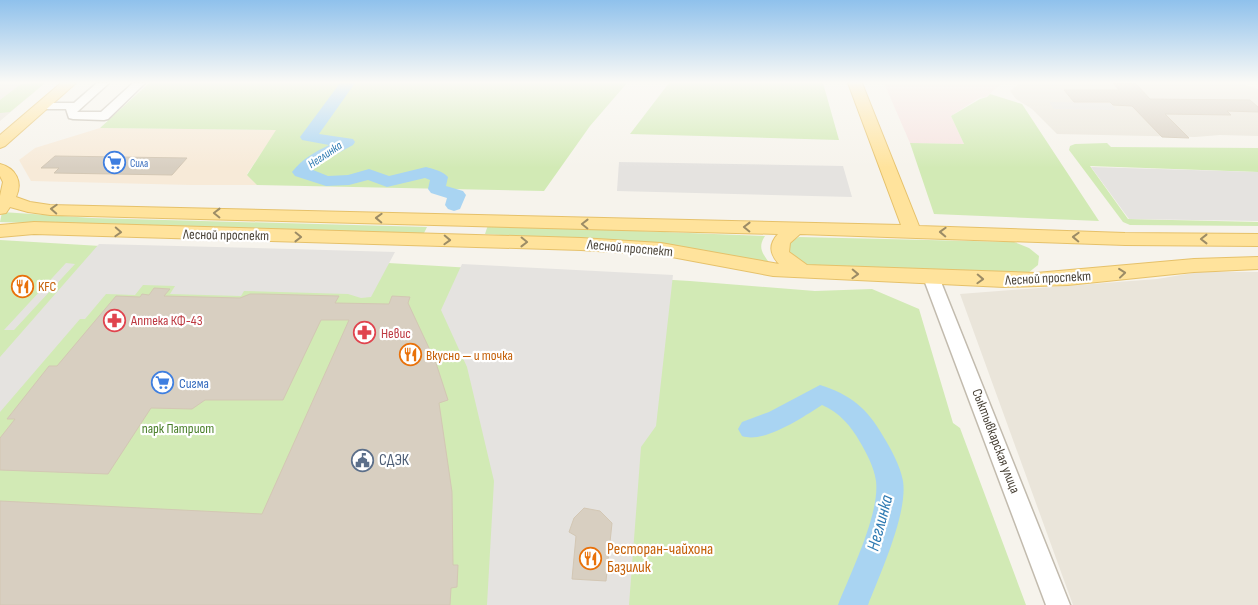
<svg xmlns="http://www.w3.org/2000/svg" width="1258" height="605" font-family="'Sofia Sans Condensed',sans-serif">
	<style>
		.residential { fill: #eae5da }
		.commercial { fill: #f7ead8 }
		.medical { fill: #f6e3e0 }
		.green { fill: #d2eab5 }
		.parking { fill: #e5e3e0 }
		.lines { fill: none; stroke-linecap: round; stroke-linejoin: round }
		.river { fill: #a9d4f2; fill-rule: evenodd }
		.building { fill: #d8cfc1; stroke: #d3c7b4 }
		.minor-casing { stroke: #c2bbae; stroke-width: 3 }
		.major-casing { stroke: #e6c16a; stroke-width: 2 }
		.minor { fill: #fff; fill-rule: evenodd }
		.major { fill: #ffe39c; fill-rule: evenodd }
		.oneway { stroke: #9c8c66 }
		.labels { text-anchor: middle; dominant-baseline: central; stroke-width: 4.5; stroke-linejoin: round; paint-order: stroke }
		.far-shop-label { font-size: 11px; fill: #366cbe; stroke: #fff; text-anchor: start }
		.far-water-label { font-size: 12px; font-style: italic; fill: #2e7ab2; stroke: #fff }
		.street-label { font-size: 14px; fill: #4b4439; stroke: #fff }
		.food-label { font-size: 14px; fill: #c56008; stroke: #fff; text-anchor: start }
		.health-label { font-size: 14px; fill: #be3a42; stroke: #fff; text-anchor: start }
		.shop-label { font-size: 14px; fill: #366cbe; stroke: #fff; text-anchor: start }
		.park-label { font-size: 14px; fill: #4a7f2a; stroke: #fff }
		.near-service-label { font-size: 16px; fill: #4e5e75; stroke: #fff; text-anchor: start }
		.near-food-label { font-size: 16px; fill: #c56008; stroke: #fff; text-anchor: start }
		.near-water-label { font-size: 18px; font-style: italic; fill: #2e7ab2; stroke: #fff }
	</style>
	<rect width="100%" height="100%" fill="#f6f3ec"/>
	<!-- residential -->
	<path class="residential" d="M0,83h45l-45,38z
		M1020,83h220l18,6v47l-38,-1 -25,2 -138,-3 -25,-25 -16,-10 -6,-8z
		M1199,272h59v333h-185l-113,-311 197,-15z"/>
	<!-- commercial -->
	<path class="commercial" d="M100,128l177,2 -30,44 10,11h-66l-160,-4 -12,-21 16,-12z"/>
	<!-- medical -->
	<path class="medical" d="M884,83h118l-16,14 -7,1 -28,18 13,28 -54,-1z"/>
	<!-- green -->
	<path class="green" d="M45,83l-35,29 -10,1v-13l21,-16z
		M149,83h478l-37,43 -46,65 -287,-6 -10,-10 29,-45 -176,-2z
		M669,83h154l16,57 -209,-6z
		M990,94l32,10 77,117 -165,-7 -24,-71 54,1 -13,-28 29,-17 7,-2z
		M1107,143l4,4 147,1v24l-168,-6 38,53 130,3v4l-128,-1 -7,-3 -54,-72 1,-4 5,-2z
		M2,212l90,6 335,9 -5,10 -422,-15z
		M488,225l277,11c-8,12 -2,18 6,29l-113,-20 -173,-11z
		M799,237l215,5 15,6 10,8 -1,9 -10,8 -223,-5 -18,-8 -2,-16z
		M0,240l690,41 125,10 57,-2 47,20 34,114 7,5 66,177h-1026z"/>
	<!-- parking -->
	<path class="parking" d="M1049,102l61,1 6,7 -62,-1z
		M619,162l224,4 9,31 -235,-6z
		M1091,167l167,5v49l-129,-2z
		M99,244l192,5 104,3 -24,45 -10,1 -13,-4 -104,-3 -3,5 -71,-2 5,-8 -32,-1 -8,10 -29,-1 -21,25h-5l-80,93v-55z
		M66,263l9,1 -61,66h-10z
		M462,264l211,11 -17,151 -15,21 -12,158h-142l7,-124 -27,-114 -26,-57z"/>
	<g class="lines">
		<!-- river -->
		<path class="river" d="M340,83h15l-36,51 34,5 2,3 -2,3 -31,17 -9,8 15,6 20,-1 21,-6 20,7 37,-9c7,2 17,4 22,10l-2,9 17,5 3,4 -6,14 -6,2 -6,-2 -3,-4 2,-7 -16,-5 -3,-4 2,-9 -5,-2 -38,9 -19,-7 -19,5 -23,1 -31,-10 -3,-4c10,-13 23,-20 37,-27l-27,-5 -2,-3z
			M820,385c30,9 48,24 63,51 8,13 17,29 20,45 5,32 -23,93 -35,124h-30c12,-31 42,-91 38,-124 -2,-14 -9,-27 -16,-39 -9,-16 -21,-30 -38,-37 -19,12 -58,39 -80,31l-4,-7 4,-7 27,-10z"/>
	</g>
	<!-- building -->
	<path class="building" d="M1113,83h22l15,16 100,1 8,7v5l-31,-1 4,4 -66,-1 24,24 -27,-1 -30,-31 -19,-1 -3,-3h-36l-10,-12h55z
		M55,156l132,2 -15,17 -118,-2 5,-5h-18z
		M154,288l16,1 -6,7 76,2 10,-4h12l77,2 -4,7 54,1 3,-8 18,1 -2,6 28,60 12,37 -9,3 13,89 1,73h5l-1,22 -6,1 -1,17h-450v-104l262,13 87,-194h-28l-38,80h-78l-13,9 -41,-1 -43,66 -108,-4v-32l15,-19h-8l42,-53h8l59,-70 24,1 2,-3 7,1z
		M584,508l16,3 12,12 -6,58 -34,-2 4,-43 -7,-4 5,-14z"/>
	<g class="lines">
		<defs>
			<path id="minor" d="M97,83h12l-32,29h24l32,-29h12l-37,36 -4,1 -31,-1 -4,-1 -3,-9h-22l-6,-3 6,-3h30z
				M931,272l6,1 2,4 131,328h-24l-123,-328 2,-4z"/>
			<path id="major" d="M61,83h15l-71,63 -5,2v-13z
				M848,83h14l57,143 206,7 133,1v12l-133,-1 -325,-11 -10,9 -1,9 18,13 229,8 158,-14 64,-2v12l-64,3 -126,13 -64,2 -231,-11 -112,-21 -80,-5 -547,-16 -34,3v-12l34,-3 547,16 80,5 118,21c-10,-11 -10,-20 -1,-30l-728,-19 -22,-3 -18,-5 -4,6 -6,1v-18l3,-14 -3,-6v-12c16,4 23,18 16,33l14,5 20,3 851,20z"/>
		</defs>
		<!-- minor casing -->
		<use href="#minor" class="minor-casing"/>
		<!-- major casing -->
		<use href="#major" class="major-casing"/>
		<!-- minor -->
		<use href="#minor" class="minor"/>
		<!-- major -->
		<use href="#major" class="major"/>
	</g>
	<!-- one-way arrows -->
	<defs><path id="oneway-chevron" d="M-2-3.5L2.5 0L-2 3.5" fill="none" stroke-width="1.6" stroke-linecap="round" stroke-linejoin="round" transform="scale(1.25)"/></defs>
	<g class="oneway">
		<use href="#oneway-chevron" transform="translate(54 209) rotate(-177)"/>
		<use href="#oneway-chevron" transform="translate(217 213) rotate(-179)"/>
		<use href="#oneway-chevron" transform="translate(379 218) rotate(-178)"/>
		<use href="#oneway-chevron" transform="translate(585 224) rotate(-179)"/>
		<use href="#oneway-chevron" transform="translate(747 227) rotate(-179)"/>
		<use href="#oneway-chevron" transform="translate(118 232) rotate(3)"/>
		<use href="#oneway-chevron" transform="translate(943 232) rotate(-178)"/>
		<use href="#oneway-chevron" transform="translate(298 237) rotate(1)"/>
		<use href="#oneway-chevron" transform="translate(1076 237) rotate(-178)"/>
		<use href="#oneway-chevron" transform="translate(1204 239) rotate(-180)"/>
		<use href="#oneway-chevron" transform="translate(447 240) rotate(2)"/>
		<use href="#oneway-chevron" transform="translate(524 242) rotate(1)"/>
		<use href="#oneway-chevron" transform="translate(1122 273) rotate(-6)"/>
		<use href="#oneway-chevron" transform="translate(855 274) rotate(2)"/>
		<use href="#oneway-chevron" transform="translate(980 279) rotate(2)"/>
	</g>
	<!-- sky -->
	<linearGradient id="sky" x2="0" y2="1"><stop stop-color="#8fc1ec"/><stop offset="0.49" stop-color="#fbfaf6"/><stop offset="1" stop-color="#fbfaf6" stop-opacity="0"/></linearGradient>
	<rect width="1258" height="168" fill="url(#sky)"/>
	<!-- icons -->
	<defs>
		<symbol id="supermarket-ring" viewBox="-11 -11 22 22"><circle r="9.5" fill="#fff" stroke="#3f7fe0" stroke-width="1.5"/><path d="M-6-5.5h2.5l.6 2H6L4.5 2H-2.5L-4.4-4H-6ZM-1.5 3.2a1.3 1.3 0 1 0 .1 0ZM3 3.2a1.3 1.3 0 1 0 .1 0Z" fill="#3f7fe0"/></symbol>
		<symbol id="restaurant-ring" viewBox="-11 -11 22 22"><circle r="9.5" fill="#fff" stroke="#e8710a" stroke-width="1.5"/><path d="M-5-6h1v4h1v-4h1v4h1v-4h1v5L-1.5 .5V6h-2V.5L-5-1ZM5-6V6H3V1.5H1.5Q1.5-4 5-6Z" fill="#e8710a"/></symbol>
		<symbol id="pharmacy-ring" viewBox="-11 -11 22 22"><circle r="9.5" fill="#fff" stroke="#e0444e" stroke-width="1.5"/><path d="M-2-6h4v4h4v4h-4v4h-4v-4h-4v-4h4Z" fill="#e0444e"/></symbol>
		<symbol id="civic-ring" viewBox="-11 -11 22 22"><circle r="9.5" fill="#fff" stroke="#5c6f8a" stroke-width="1.5"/><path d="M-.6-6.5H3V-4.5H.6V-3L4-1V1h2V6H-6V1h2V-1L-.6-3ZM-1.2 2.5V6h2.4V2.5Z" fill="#5c6f8a"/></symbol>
	</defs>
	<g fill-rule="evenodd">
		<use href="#supermarket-ring" x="102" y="150" width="25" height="25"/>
		<use href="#restaurant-ring" x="10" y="274" width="25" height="25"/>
		<use href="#pharmacy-ring" x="102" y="308" width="25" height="25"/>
		<use href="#pharmacy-ring" x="352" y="320" width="25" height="25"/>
		<use href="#restaurant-ring" x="398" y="342" width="25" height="25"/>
		<use href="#supermarket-ring" x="150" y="370" width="25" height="25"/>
		<use href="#civic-ring" x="350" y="448" width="25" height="25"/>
		<use href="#restaurant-ring" x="578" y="546" width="25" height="25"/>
	</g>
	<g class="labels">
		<!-- far-shop labels -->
		<g class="far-shop-label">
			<text x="130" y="163">Сила</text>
		</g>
		<!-- far-water labels -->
		<g class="far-water-label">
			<text transform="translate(325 155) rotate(-34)">Неглинка</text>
		</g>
		<!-- street labels -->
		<g class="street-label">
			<text transform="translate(226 235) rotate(1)">Лесной проспект</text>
			<text transform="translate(630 248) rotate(5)">Лесной проспект</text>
			<text transform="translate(1048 278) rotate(-3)">Лесной проспект</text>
			<text transform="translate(996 441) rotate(69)">Сыктывкарская улица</text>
		</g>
		<!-- food labels -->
		<g class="food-label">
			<text x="38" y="286">KFC</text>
			<text x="426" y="355">Вкусно — и точка</text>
		</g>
		<!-- health labels -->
		<g class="health-label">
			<text x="131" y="320">Аптека КФ-43</text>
			<text x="381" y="333">Невис</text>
		</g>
		<!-- shop labels -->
		<g class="shop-label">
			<text x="179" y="383">Сигма</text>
		</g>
		<!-- park labels -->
		<g class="park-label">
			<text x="178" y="428">парк Патриот</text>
		</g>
		<!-- near-service labels -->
		<g class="near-service-label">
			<text x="379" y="460">СДЭК</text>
		</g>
		<!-- near-food labels -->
		<g class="near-food-label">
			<text x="607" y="549">Ресторан-чайхона<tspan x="607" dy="18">Базилик</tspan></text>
		</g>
		<!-- near-water labels -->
		<g class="near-water-label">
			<text transform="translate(880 523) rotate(-75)">Неглинка</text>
		</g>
	</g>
</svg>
